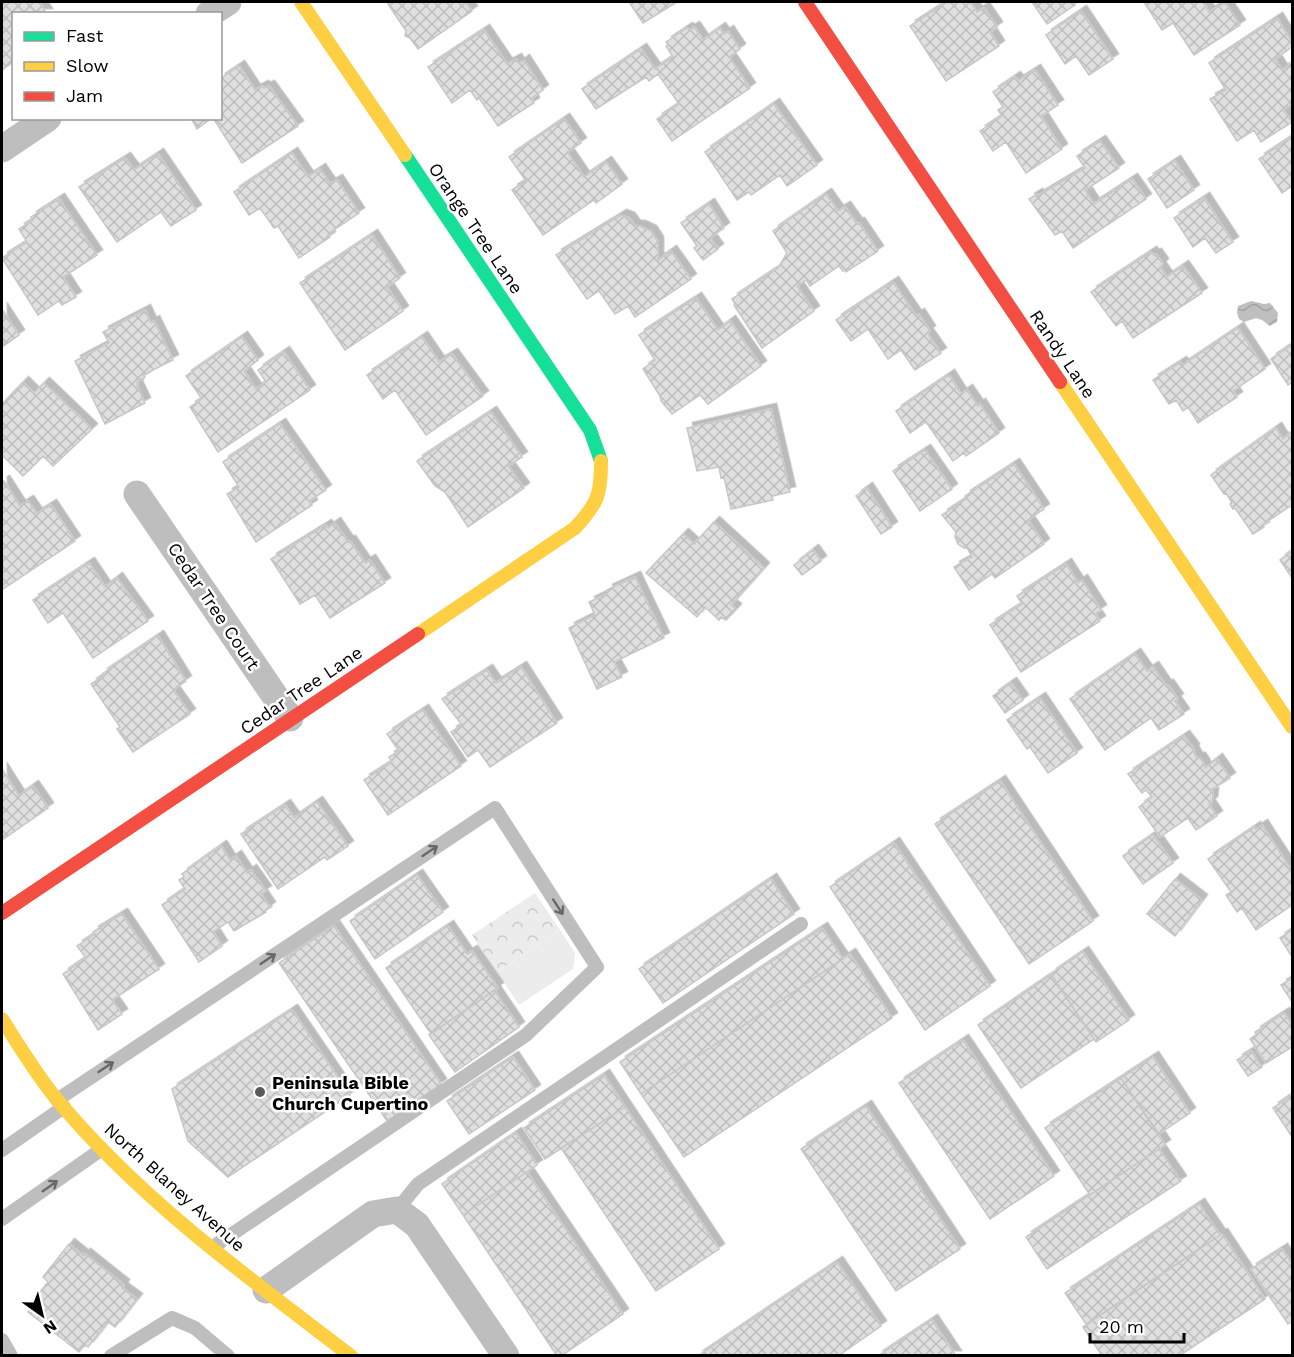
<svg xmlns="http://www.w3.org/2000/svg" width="1294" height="1357" font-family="'Work Sans',sans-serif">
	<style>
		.grass { fill: #ececec }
		.park { fill: url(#park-crowns) }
		.water { fill: url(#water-waves) }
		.building { fill: url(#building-cross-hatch); stroke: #c7c7c7; stroke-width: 1.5; filter: url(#shadow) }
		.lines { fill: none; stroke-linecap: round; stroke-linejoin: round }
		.lane { stroke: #bebebe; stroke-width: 14 }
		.street { stroke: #bebebe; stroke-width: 27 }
		.fast { stroke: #16e098; stroke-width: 14 }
		.slow { stroke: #ffcf43; stroke-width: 14 }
		.jam { stroke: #f24e42; stroke-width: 14 }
		.oneway { stroke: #686868 }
		.poi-dot { fill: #595959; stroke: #fff; stroke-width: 2 }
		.labels { text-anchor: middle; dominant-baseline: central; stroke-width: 5; stroke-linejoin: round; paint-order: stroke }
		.street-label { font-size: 18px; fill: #000; stroke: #fff }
		.poi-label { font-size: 18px; font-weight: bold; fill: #000; stroke: #fff; text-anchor: start }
	</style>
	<defs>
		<pattern id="park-crowns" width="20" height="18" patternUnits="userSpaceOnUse" patternTransform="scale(1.5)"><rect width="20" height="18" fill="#ececec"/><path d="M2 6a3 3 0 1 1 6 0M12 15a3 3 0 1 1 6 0" fill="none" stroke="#c9c9c9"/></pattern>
		<pattern id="water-waves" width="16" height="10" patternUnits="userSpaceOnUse" patternTransform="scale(1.5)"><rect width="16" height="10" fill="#bfbfbf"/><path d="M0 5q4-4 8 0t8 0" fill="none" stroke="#a2a2a2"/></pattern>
		<pattern id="building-cross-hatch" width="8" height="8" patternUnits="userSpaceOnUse" patternTransform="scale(1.5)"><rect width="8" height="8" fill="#dfdfdf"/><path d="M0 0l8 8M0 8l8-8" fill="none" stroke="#bebebe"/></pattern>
		<filter id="shadow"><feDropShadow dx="5.5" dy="-5.5" stdDeviation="0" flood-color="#0004"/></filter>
	</defs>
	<rect width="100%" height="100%" fill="#fff"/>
	<!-- grass -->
	<path class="grass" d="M560,930l15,23 -2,16 -54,36 -22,-33z"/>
	<!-- park -->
	<path class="park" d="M535,893l25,37 -63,42 -25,-37z"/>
	<!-- water -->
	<path class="water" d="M1251,301l13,3 6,-1 8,10 -1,9 -7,4 -8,-6 -6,-2 -12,4 -5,-3 -2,-6 1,-7z"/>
	<!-- building -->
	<path class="building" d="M2,2h37l8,12h-33v47l-12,9z
		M392,2h73l7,9 -54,38 -8,-11 -5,-2 1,-5 -18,-27z
		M629,2h48l-34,21z
		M947,2h23l7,10 7,-4 13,19 -7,5 9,14 -53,35 -36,-55z
		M1032,2h40l3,3 -28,19z
		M1144,2h60h-1l6,10 16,-9 15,22 -46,30 -21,-32 -11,7z
		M1081,11l32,48 -24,16 -13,-19 -11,8 -19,-29z
		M1277,18l15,24v5l-17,12 7,11 10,-7v41l-9,6 9,12 -31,20 -7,-12 -17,11 -27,-42 16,-9 -17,-27z
		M694,27l9,13 17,-12 4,6 4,-3 12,18 -11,8 21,31 -78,53 -15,-22 22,-15 -21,-30 -9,7 -3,-4 -50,32 -14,-20 59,-40 14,20 18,-12 -7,-11 2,-2 -2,-2 21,-14 2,2z
		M484,30l23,34 9,-5 3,5 5,-4 19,30 -11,8 2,5 -36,23 -19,-28 -2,2 -7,-10 -18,13 -24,-36z
		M239,66l16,24 8,-4 1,2 5,-2 29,40 -56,37 -29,-45h7v-39z
		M1035,70l23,35 -17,11 21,33 -36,24 -20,-31 -13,9 -13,-20 22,-15 -4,-6 5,-3 -10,-15 22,-15 3,4z
		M774,104l43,61 -30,21 -7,-11 -29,20 -2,-3 -12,8 -32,-48z
		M191,118h21l-15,11z
		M564,119l17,24 -14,9 17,25 22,-15 16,22 -26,19 -2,-3 -51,35 -31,-45 14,-9 -17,-24z
		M1292,137v49l-10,7 -23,-34z
		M1100,141l19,27 -34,22 9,14 38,-25 14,20 -73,49 -11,-17 -7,4 -26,-36 8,-5 1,2 47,-28 -8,-12z
		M292,153l16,24 12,-8 10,15 7,-4 22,33 -31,21 2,3 -31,21 -21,-32 -4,2 -14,-20 -11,7 -15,-23z
		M158,154l38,56 -25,16 -10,-14 -44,30 -38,-55 46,-29 9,12z
		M1175,161l19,29 -27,18 -19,-29z
		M826,194l12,17 7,-4 12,17 2,-1 19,28 -32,21 -1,-2 -2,1 -4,-5 -29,20 -4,-6 -9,6 17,25 -52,37 -28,-43 1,-1 -3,-5 46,-31 9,-15 -14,-22z
		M1204,198l29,44 -17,11 -11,-15 -12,9 -19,-29z
		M59,199l38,56 -34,22 13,20 -14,8 -3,-4 -21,14 -36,-57 25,-16 -8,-13 14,-9 -2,-3z
		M709,204l15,24 -14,10 8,11 -15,11 -9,-12 3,-2 -16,-23z
		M621,215l8,3 6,8h5l11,5 7,11v18l13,-9 20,28 -56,38 -7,-11 -13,8 -16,-23 -12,8 -31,-44z
		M372,235l28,43 -13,9 16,24 -58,39 -45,-67z
		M1151,252l3,3 2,-1 7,10 -3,3 7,10 16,-11 19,27 -69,45 -11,-17 -6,5 -25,-34z
		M893,282l23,34 3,-2 11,17 -3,2 14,20 -26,17 -14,-20 -13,9 -20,-30 -17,12 -15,-21z
		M696,298l22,32 12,-9 31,45 -53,38 -8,-9 -28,19 -11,-13 -1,-5 -17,-27 12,-9 -16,-25z
		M2,309l17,26 -17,12z
		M145,310l6,13 3,-2 19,39 -30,15 2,2 -8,5 1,3 -1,1 8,17 -40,21 -30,-63 34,-18 -6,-11z
		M1238,328l27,41 -32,22 4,6 -39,26 -10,-16 -5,4 -7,-11 -7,4 -16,-24 28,-18 2,3z
		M242,337l16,23 -14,11 12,18 10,-7 -8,-12 26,-18 26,38 -92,62 -28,-45 12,-8 -16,-23z
		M422,337l17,25 13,-8 31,42 -57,39 -31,-45 -12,9 -16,-24z
		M1292,345v37l-4,3 -17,-26z
		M949,375l12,19 6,-4 11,16 2,-2 19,29 -33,23 -2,-3 -11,8 -27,-39 -16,11 -14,-22z
		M23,382l11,11 10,-10 48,46 -39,37 -10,-10 -20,20 -21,-21v-51z
		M771,409l19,83 -18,4 1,4 -42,9 -7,-32 -3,1 -2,-11 -22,4 -10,-43z
		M491,412l31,45 -14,9 16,22 -56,39 -23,-35 -10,-6 -18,-25z
		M280,424l46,66 -17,11 3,4 -56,37 -29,-48 12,-7 -16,-25z
		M1276,428l7,11 9,-7v73l-30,20 2,2 -11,7 -18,-26 -2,1 -3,-5 2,-1 -6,-10 -2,1 -13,-19z
		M925,450l27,39 -32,22 -27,-40z
		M1014,464l30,45 -16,11 16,24 -49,34 -3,-4 -23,16 -15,-23 18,-10 -5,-9h-3l-6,-4 -3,-7 1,-5 -14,-17 24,-16 -1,-3z
		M4,481l16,25 8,-5 9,13 14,-9 24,36 -72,48 -1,-3 1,-28 -1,-3v-73z
		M867,488l25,39 -11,7 -25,-38z
		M714,522l50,46 -33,37 5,4 -10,11 -5,-3 -2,3 -14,-13 -8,10 -51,-44 37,-39 11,10z
		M335,523l13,19 2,-1 15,22 5,-3 15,23 -55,35 -15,-23 -15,9 -29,-45 55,-34 2,3z
		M813,550l8,11 -19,14 -8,-10z
		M1292,551v27l-12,-18z
		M89,563l16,24 12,-9 31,43 -55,37 -30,-45 -15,10 -15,-23z
		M1066,564l12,19 4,-3 19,30 -6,4 5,7 -79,51 -31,-47 32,-21 -5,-8z
		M635,577l29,61 -50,24 8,15 -25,12 -28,-61 26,-13 -6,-13 19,-9 -1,-3z
		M158,636l28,45 -13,9 17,24 -57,38 -16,-23 3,-2 -29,-43 13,-8 -2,-2z
		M1135,654l12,17 6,-4 13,19 2,-1 10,14 -3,2 9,13 -25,16 -8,-12 -46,32 -35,-51z
		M521,667l36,56 -67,44 -12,-17 -10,7 -17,-25 11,-7 -20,-26 45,-29 9,13z
		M1011,683l12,17 -18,13 -12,-17z
		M1040,698l37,55 -29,20 -18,-26 -3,2 -20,-29z
		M423,710l38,56 -73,49 -24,-35 28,-18 -3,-5 10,-6 -12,-17z
		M1184,736l10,13 -1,2 4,7h3l4,6 1,4 12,-9 13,19 -19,12 2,3 -1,9 -3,2 8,12 -21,14 -8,-12 -28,19 -21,-30 13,-10 -6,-7 -4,3 -14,-19z
		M2,769l17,27 14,-10 15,22 -46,32z
		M1000,781l93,140 -64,43 -94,-140z
		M317,802l31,44 -21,14 -2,-3 -47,32 -37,-55 44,-29 9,13z
		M1262,825l30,46v34l-36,25 -14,-22 -5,4 -11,-17 5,-3 -23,-33 47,-32 1,2z
		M1153,835l20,28 -30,21 -20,-28z
		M894,843l96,143 -65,44 -95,-143z
		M221,846l9,14 6,-4 11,17 4,-3 15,21 -5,3 9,13 -5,4 1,1 -32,19 -6,-9 -15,10 9,14 -23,16 -37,-57 23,-16 -6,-9 5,-3 -2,-3z
		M417,875l26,37 -68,47 -25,-38z
		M771,879l23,35 -131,89 -24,-34z
		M1175,879l27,21 -27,36 -28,-22z
		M122,914l37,55 -47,31 10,14 -24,16 -35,-56 23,-16 -9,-12 18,-12 -2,-2z
		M334,926l107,158 -54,37 -108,-158z
		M448,926l19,28 5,-3 26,37 -67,46 -45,-66z
		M822,928l21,31 -202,135 -21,-32z
		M1292,930v27l-12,-19z
		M1083,952l46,68 -33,22 -45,-68z
		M850,954l42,64 -208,139 -43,-63z
		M1051,975l43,64 -73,49 -43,-63z
		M1292,978v24l-11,-17z
		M494,990l25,37 -64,45 -26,-37z
		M292,1010l58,85 -122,82 -40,-36 -16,-52z
		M1284,1013l8,12v22l-26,16 -16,-24 7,-5 -2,-2z
		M963,1040l91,136 -64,43 -91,-136z
		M1251,1051l11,16 -14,9 -11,-16z
		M513,1057l22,33 -66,44 -22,-33z
		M1153,1057l37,56 -31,21 -38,-56z
		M604,1075l21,32 -80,52 -21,-31z
		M1121,1078l44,67 -75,50 -45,-67z
		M1292,1095v42l-19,-29z
		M866,1106l94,143 -64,42 -95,-142z
		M625,1107l94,142 -63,42 -95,-143z
		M516,1133l21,32 -74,50 -21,-31z
		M1159,1149l22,32 -134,88 -21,-32z
		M527,1172l96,142 -62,42h-4l-94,-141z
		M1199,1204l21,31 -134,89 -21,-31z
		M1222,1234l43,65 -86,57h-77l-19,-29z
		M69,1244l15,12 1,-2 39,31 -2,3 15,11 -22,28 -7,-5 -20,25 -3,-2 -6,7 -51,-40 6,-7 -3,-2 17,-21 -5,-5z
		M1282,1249l10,15v57l-4,3 -37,-55z
		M837,1262l44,64 -43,30h-140z
		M932,1320l24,36h-78z"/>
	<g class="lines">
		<!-- lane -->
		<path class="lane" d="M57,1100l438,-292 102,159 -71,68 -313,212
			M2,1150l62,-43
			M397,1210l21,-26 383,-260
			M2,1219l100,-70
			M2,1340l9,16
			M111,1356l61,-38 23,10 33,28"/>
		<!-- street -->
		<path class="street" d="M209,14l19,-12
			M2,149l46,-31
			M137,494l153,224
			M266,1290l107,-76 24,-4 20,15 89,131"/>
		<!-- fast -->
		<path class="fast" d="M405,155l185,275 11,31"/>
		<!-- slow -->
		<path class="slow" d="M301,2l104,153
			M1060,382l232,345
			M418,634l157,-106c23,-25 26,-33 26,-67
			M2,1019c18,28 35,57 57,83 83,99 190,176 292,254"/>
		<!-- jam -->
		<path class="jam" d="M805,2l255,380
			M2,913l416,-279"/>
	</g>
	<!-- one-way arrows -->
	<defs><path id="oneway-shaft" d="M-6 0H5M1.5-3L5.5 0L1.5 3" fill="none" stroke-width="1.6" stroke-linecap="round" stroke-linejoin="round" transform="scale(1.5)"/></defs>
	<g class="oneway">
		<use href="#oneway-shaft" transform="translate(430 851) rotate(-34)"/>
		<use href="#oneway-shaft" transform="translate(558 907) rotate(57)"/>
		<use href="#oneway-shaft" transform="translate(268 959) rotate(-34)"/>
		<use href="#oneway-shaft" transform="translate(106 1067) rotate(-34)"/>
		<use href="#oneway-shaft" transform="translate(50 1186) rotate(-35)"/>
	</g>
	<!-- markers -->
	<circle class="poi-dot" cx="260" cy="1092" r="6"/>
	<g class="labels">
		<!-- street labels -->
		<g class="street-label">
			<text transform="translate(476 228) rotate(56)">Orange Tree Lane</text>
			<text transform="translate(1063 354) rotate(56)">Randy Lane</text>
			<text transform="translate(214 606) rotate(56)">Cedar Tree Court</text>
			<text transform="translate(301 690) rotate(-34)">Cedar Tree Lane</text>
			<text transform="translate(175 1187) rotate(42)">North Blaney Avenue</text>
		</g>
		<!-- poi labels -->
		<g class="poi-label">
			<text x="272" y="1082">Peninsula Bible<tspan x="272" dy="21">Church Cupertino</tspan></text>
		</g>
	</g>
	<!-- border -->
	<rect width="1294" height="1357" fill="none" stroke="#000000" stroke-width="6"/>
	<!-- legend -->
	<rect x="12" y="12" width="210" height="108" fill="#ffffff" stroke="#999999" stroke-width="1.5"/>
	<rect x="24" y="32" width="30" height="9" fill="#16e098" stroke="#999999" stroke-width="1.5"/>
	<text x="66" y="42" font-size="18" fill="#000000">Fast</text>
	<rect x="24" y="62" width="30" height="9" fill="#ffcf43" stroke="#999999" stroke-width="1.5"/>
	<text x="66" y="72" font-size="18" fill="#000000">Slow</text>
	<rect x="24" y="92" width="30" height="9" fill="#f24e42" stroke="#999999" stroke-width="1.5"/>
	<text x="66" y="102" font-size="18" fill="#000000">Jam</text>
	<!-- north arrow -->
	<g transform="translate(42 1315) rotate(146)" stroke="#ffffff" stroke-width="4.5" paint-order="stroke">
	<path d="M0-4.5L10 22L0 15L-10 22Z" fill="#000000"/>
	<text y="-9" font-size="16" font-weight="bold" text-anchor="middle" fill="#000000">N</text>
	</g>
	<!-- scale -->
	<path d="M1090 1333v9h94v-9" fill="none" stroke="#000000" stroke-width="3"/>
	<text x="1099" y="1333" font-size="18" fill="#000000" stroke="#ffffff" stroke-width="4.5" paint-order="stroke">20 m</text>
</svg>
